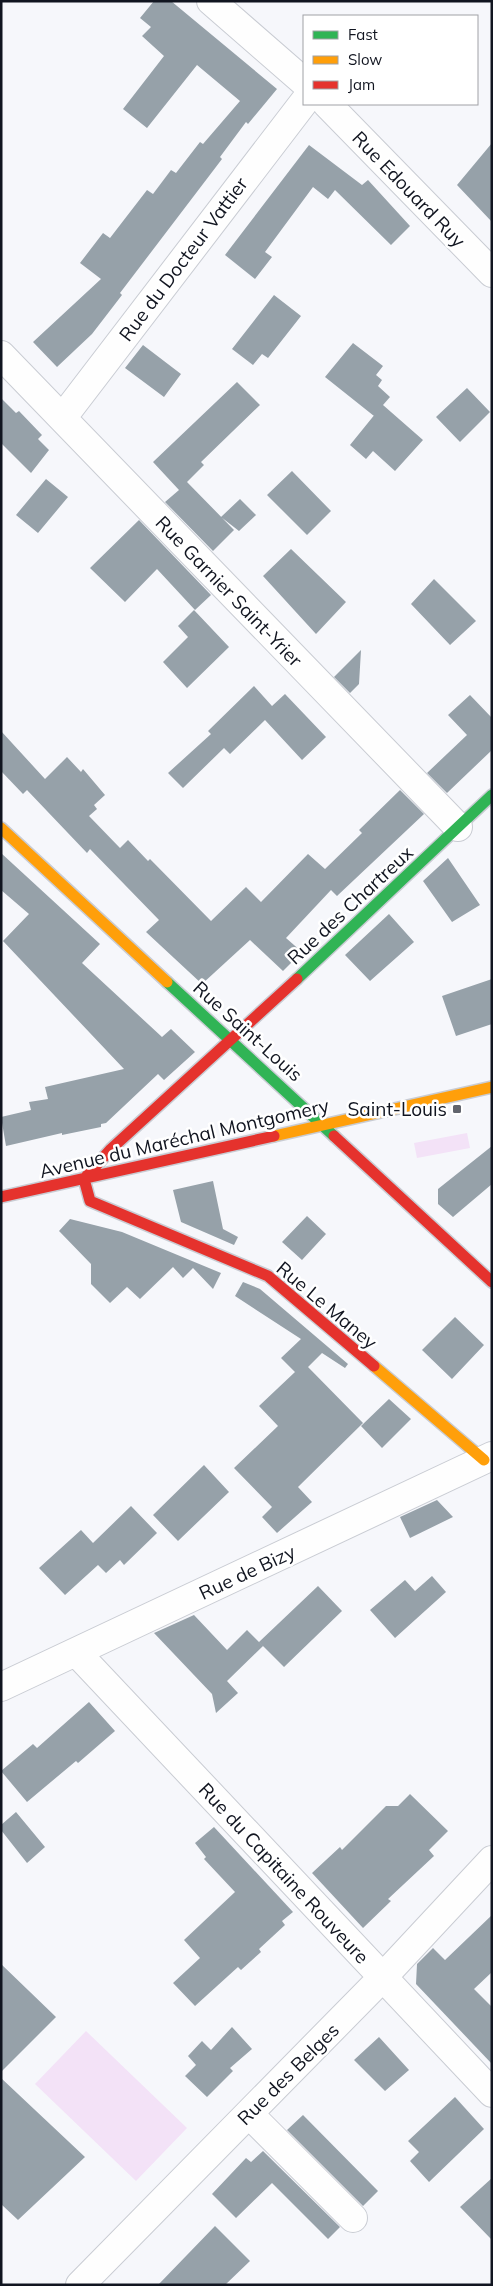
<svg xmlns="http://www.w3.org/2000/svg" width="493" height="2286" font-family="Mulish,sans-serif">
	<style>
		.green { fill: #f3e2f7 }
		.building { fill: #96a1a9 }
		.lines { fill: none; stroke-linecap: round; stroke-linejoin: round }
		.street-casing { stroke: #c9ccd3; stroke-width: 30 }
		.fast-casing { stroke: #c9ccd3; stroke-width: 14 }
		.slow-casing { stroke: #c9ccd3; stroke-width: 14 }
		.jam-casing { stroke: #c9ccd3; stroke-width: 14 }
		.street { stroke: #fefefe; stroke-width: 28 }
		.fast { stroke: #30b455; stroke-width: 11 }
		.slow { stroke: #ff9f0a; stroke-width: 11 }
		.jam { stroke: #e5322d; stroke-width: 11 }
		.poi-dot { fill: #61646d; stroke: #fff; stroke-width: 2 }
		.labels { text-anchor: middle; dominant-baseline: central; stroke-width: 5; stroke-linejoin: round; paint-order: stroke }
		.street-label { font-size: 19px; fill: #111520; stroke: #fff }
		.poi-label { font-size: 19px; fill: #111520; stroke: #fff; text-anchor: end }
	</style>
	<rect width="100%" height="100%" fill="#f6f7fb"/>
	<!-- green -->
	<path class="green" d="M467,1133l3,15 -53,10 -3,-15z
		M86,2031l101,97 -51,53 -101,-97z"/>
	<!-- building -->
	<path class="building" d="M154,1h17l106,88 -29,35 -2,-2 -26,35 2,2 -102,134 2,2 -30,39 -35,33 -24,-25 68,-63 -21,-16 23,-30 7,5 37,-48 6,4 18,-24 5,3 24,-31 3,2 37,-43 -43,-36 -50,63 -24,-19 41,-53 -22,-20 9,-9 -11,-9z
		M492,143v79l-35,-37z
		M309,145l53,40 6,-5 42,46 -19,19 -56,-55 -7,9 -15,-12 -48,65 7,5 -17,22 -30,-24z
		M274,295l27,21 -33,42 -6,-4 -9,11 -21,-16z
		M353,343l30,23 -7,9 6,5 -4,6 12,11 -7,8 40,35 -28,31 -22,-20 -7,8 -16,-14 30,-37 -6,8 -49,-39z
		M143,345l38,29 -17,23 -39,-29z
		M237,382l23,23 -59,57 3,3 -17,17 47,48 -21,21 -48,-49 14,-12 -26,-28z
		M467,388l23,24 -30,30 -24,-25z
		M1,398l15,15 3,-2 23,24 -4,4 11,11 -18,23 -30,-30z
		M292,471l39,40 -24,24 -40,-40z
		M46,479l22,18 -30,36 -22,-18z
		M240,499l16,16 -17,16 -18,-14z
		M139,520l72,75 -16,15 -38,-41 -32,33 -35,-34z
		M291,549l55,53 -30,32 -53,-58z
		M434,579l42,42 -26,24 -39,-41z
		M194,610l35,37 -42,41 -24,-26 25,-25 -10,-11z
		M361,650l-2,34 -9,9 -16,-16z
		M254,686l18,20 13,-12 41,43 -24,23 -37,-40 -35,34 -6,-6 -41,40 -15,-15 43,-39 -3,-3z
		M470,695l22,23v32l-45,43 -20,-20 40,-38 -19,-20z
		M1,731l44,48 22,-22 14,15 2,-3 22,26 -11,10 3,4 -8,7 31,32 8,-8 20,21 2,-2 61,62 35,-34 15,15 47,-48 17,15 37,-36 -3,-3 41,-40 24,24 -87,82 -6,-6 -45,48 16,14 -19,19 -33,-31 -48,44 -56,-52 13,-12 -69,-71 -3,4 -60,-63 -4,4 -22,-23z
		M1,853l99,91 -18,19 80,74 9,-8 24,23 -31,28 -6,-6 -52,49 -5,1v3l-39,8v-2l-56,13 -5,-29 30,-7 -2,-8 19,-3 -3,-12 79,-18 -121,-128 26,-27 -28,-24z
		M448,858l32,47 -28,17 -29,-41z
		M389,914l25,28 -44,39 -25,-26z
		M492,979v45l-36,12 -14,-40z
		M492,1146v38l-39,33 -15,-13v-15z
		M213,1181l10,48 15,8 -4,8 -53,-23 -8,-32z
		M307,1216l19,18 -24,26 -20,-18z
		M70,1219l52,13 99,41 -8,16 -20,-21 -10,10 -10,-11 -33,32 -13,-12 -17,16 -19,-19v-20l-32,-33z
		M243,1282l17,7 88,75 -3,4 -23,-15 -14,14 55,56 -65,64 14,15 -35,31 -15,-16 10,-10 -38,-39 44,-42 -19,-20 36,-34 -14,-14 20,-19 -66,-43z
		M455,1317l29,28 -32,34 -30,-29z
		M389,1399l22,20 -29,29 -21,-22z
		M204,1465l25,27 -51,49 -25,-26z
		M437,1500l16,17 -43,21 -10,-21z
		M131,1506l26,27 -33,32 -4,-5 -14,13 -8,-8 -33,30 -26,-27 42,-38 12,13z
		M432,1576l14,16 -51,46 -25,-28 35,-30 10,11z
		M318,1586l24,25 -58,56 -25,-25z
		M194,1615l33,35 20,-20 16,16 -36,35 11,12 -22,20 -4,-19 -58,-61z
		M89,1702l26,29 -37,32 -2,-2 -49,41 -26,-31 32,-27 4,4z
		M410,1794l38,37 -19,19 5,6 -46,43 3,2 -28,27 -51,-55 28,-26 2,3 44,-44h12z
		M16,1812l29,35 -18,16 -26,-33v-5z
		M214,1827l79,85 -11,9 3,4 -26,24 2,3 -20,18 -3,-3 -43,39 -22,-23 27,-25 -16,-18 51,-48 -31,-33 2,-2 -11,-14z
		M492,1915v57l-18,17 18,18v57l-76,-80 1,-20 16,-16 12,12z
		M1,1964l55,53 -55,55z
		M232,2027l20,22 -22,19 3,3 -26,26 -22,-21 11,-11 -8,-9 14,-15 9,9z
		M379,2037l30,33 -24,21 -31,-31z
		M1,2078l84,79 -67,63 -17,-16z
		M455,2097l29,32 -55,53 -19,-21 9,-9 -11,-11z
		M303,2115l75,76 -15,15 -76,-76z
		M263,2151l77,76 -12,12 -56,-56 -36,35 -24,-24 34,-36 5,4z
		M492,2178v62l-32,-33z
		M215,2226l35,35 -25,24h-67z"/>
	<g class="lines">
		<defs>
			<path id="street" d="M211,1l93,81
				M327,104l165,169
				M1,355l457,472
				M63,417l241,-315
				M76,1652l416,441
				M1,1687l491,-231
				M249,2114l104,104
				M80,2285l302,-307 110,-118"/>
			<path id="fast" d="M297,979l195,-184
				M167,982l167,154"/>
			<path id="slow" d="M1,828l166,154
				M274,1136l218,-49
				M374,1366l110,94"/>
			<path id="jam" d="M334,1136l158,146
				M84,1179l27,-30 186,-170
				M84,1179l6,22 178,75 106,90
				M1,1197l273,-61"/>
		</defs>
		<!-- street casing -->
		<use href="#street" class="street-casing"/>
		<!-- fast casing -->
		<use href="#fast" class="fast-casing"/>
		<!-- slow casing -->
		<use href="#slow" class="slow-casing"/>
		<!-- jam casing -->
		<use href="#jam" class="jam-casing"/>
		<!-- street -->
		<use href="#street" class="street"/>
		<!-- fast -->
		<use href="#fast" class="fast"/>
		<!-- slow -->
		<use href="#slow" class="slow"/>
		<!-- jam -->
		<use href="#jam" class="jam"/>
	</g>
	<!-- markers -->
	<rect class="poi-dot" x="452" y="1104" width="10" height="10" rx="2.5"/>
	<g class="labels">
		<!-- street labels -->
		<g class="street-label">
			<text transform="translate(409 189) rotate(46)">Rue Edouard Ruy</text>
			<text transform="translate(183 259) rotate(-53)">Rue du Docteur Vattier</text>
			<text transform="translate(229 591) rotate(46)">Rue Garnier Saint-Yrier</text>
			<text transform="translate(350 905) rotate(-43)">Rue des Chartreux</text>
			<text transform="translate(248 1031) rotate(42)">Rue Saint-Louis</text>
			<text transform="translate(184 1138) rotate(-13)">Avenue du Maréchal Montgomery</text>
			<text transform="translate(327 1305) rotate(40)">Rue Le Maney</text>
			<text transform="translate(247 1572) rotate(-25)">Rue de Bizy</text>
			<text transform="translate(284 1873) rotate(47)">Rue du Capitaine Rouveure</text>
			<text transform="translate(288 2074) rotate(-45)">Rue des Belges</text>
		</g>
		<!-- poi labels -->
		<g class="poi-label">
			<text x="447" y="1109">Saint-Louis</text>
		</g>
	</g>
	<!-- border -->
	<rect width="493" height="2286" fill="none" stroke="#111520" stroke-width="5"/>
	<!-- legend -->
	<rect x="303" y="15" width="175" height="90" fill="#ffffff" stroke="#a0a1a6"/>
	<rect x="313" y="31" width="25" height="8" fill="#30b455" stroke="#a0a1a6"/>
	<text x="348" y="40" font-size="15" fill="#111520">Fast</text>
	<rect x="313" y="56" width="25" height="8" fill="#ff9f0a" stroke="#a0a1a6"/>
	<text x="348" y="65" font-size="15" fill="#111520">Slow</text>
	<rect x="313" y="81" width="25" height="8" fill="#e5322d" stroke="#a0a1a6"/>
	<text x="348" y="90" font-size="15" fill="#111520">Jam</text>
</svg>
